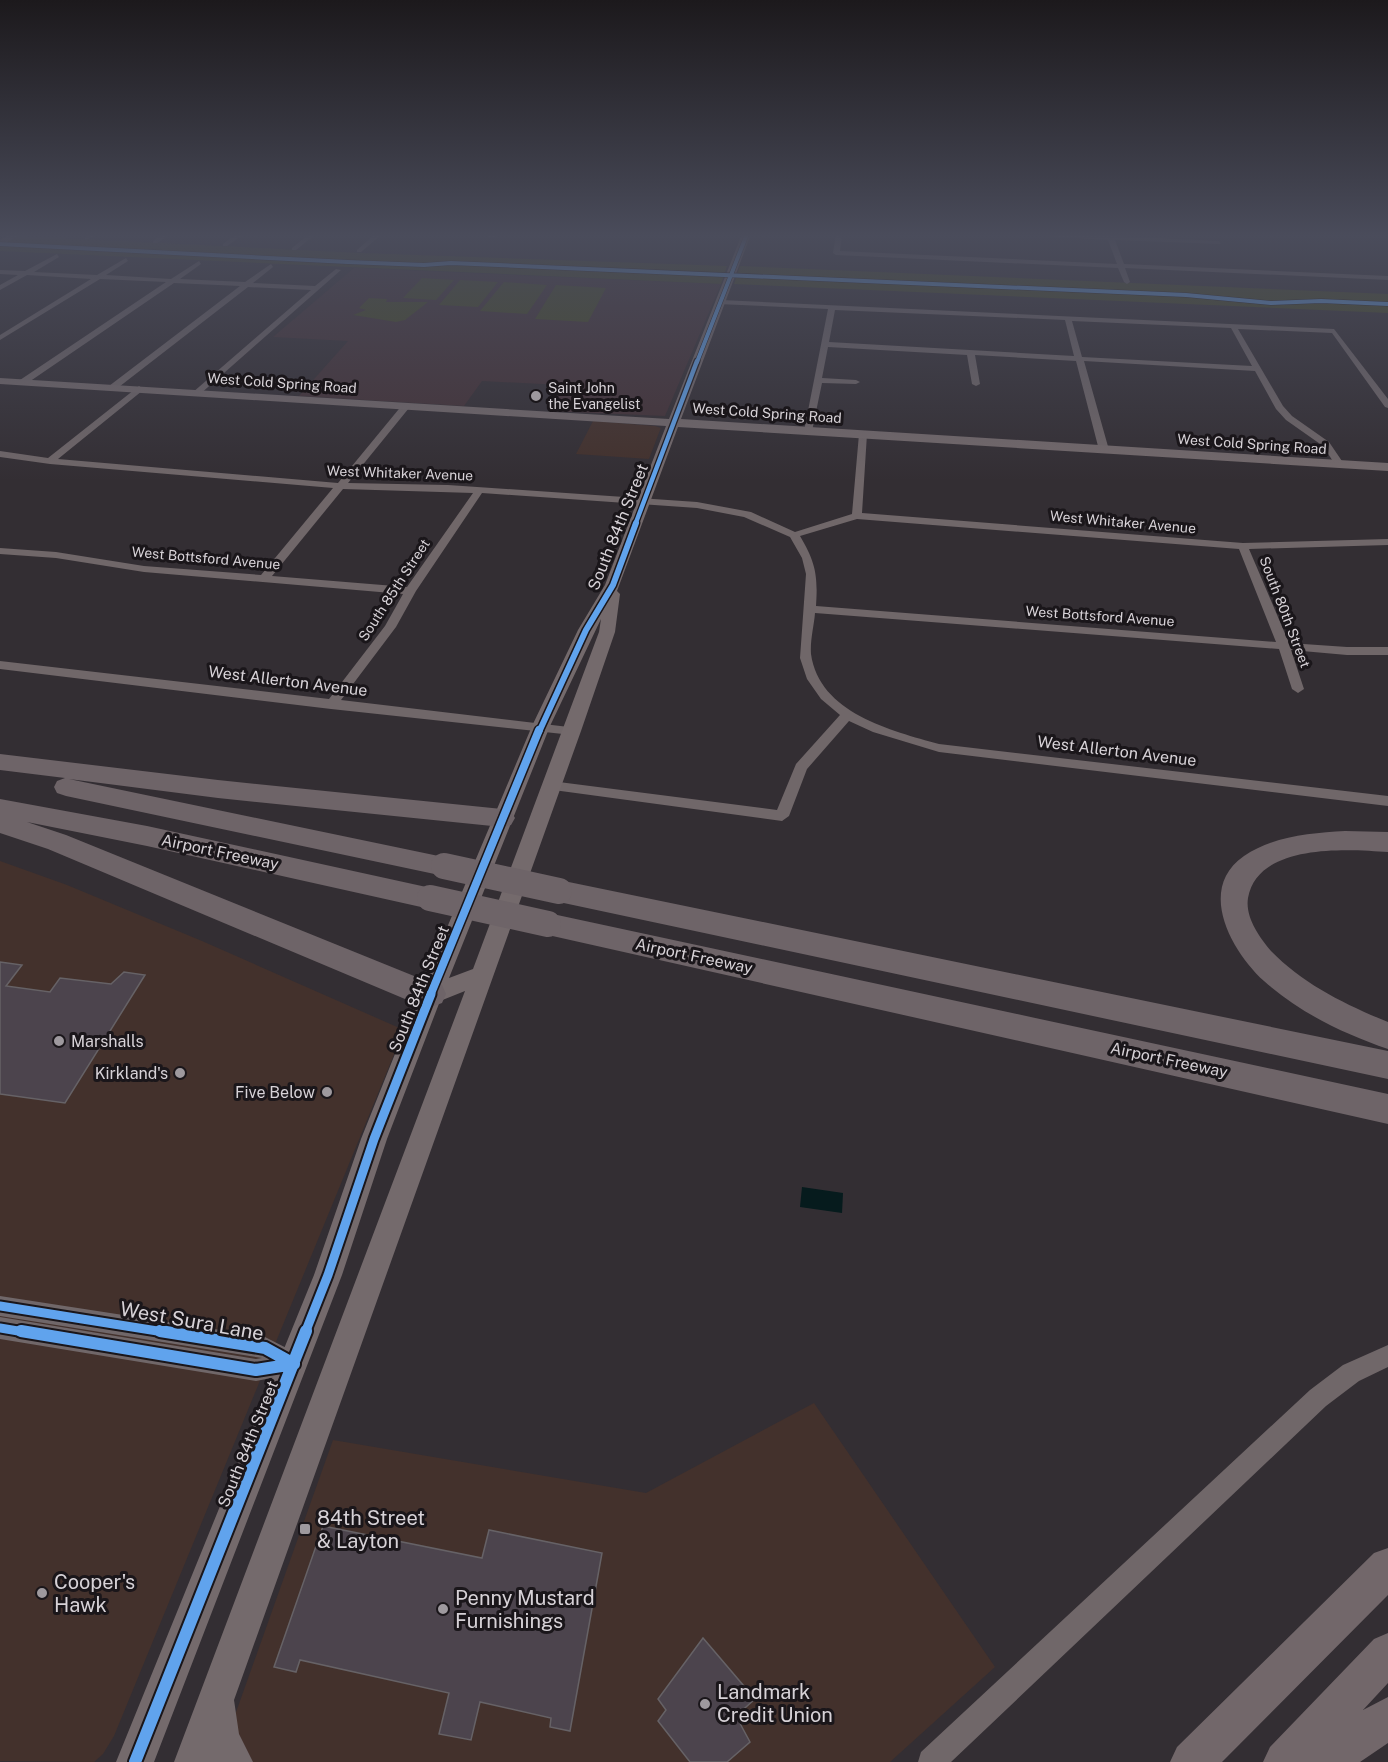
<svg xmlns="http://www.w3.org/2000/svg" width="1388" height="1762" font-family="'Public Sans',sans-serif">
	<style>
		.commercial { fill: #43312c }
		.education { fill: #433136 }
		.green { fill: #454a21 }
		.water { fill: #061b1d }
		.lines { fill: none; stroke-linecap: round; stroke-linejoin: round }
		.stream { stroke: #061b1d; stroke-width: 2 }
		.building { fill: #4c444d; stroke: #666266; stroke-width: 1.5 }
		.street { fill: #706769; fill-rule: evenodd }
		.secondary { fill: #746a6c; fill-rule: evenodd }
		.primary { fill: #72676a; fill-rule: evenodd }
		.highway { fill: #6e6468; fill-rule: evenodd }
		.highway-bridge { stroke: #6e6468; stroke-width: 26 }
		.cycleway-far5-casing { stroke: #1a161a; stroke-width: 5 }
		.cycleway-far4-casing { stroke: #1a161a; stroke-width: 7 }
		.cycleway-far3-casing { stroke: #1a161a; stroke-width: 9 }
		.cycleway-far2-casing { stroke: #1a161a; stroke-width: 11 }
		.cycleway-far1-casing { stroke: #1a161a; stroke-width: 13 }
		.cycleway-casing { stroke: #1a161a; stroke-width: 16 }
		.cycleway-far5 { stroke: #60a3ed; stroke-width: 4 }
		.cycleway-far4 { stroke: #60a3ed; stroke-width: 4.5 }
		.cycleway-far3 { stroke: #60a3ed; stroke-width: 6 }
		.cycleway-far2 { stroke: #60a3ed; stroke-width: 8 }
		.cycleway-far1 { stroke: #60a3ed; stroke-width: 9 }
		.cycleway { stroke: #60a3ed; stroke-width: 12 }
		.poi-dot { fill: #9e999e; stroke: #1a161a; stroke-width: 2 }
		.labels { text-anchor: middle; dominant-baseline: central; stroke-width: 6; stroke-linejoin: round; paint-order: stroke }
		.far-street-label { font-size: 14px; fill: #d7d2d7; stroke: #1a161a }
		.far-poi-label { font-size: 14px; fill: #d7d2d7; stroke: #1a161a; text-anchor: start }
		.street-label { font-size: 16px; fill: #d7d2d7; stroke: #1a161a }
		.poi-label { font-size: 16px; fill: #d7d2d7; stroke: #1a161a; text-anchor: end }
		.near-street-label { font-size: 20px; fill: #d7d2d7; stroke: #1a161a }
		.near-poi-label { font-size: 20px; fill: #d7d2d7; stroke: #1a161a; text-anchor: start }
	</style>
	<rect width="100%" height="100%" fill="#332e33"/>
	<!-- commercial -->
	<path class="commercial" d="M593,421l62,5 6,2 -1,2 -11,29 -73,-5z
		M0,861l67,24 135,56 202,89 -290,706 -11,18 -9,8 -94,-1z
		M814,1403l181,264 -105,95h-639l-13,-17 -3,-30 98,-275 313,53z"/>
	<!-- education -->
	<path class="education" d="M354,268l367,16 -56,132 -116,-5 13,-26 -80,-4 -18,25 -165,-10 49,-55 -75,-4z"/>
	<!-- green -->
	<path class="green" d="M19,236l342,17 366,13 -6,18 -721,-33v-5z
		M740,266l648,28v19l-654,-29z
		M422,278l32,2 -18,20 -33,-2z
		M460,280l38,2 -20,25 -39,-2z
		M504,282l43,3 -20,29 -47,-3z
		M556,285l50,3 -18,34 -53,-3z
		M369,298l18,1 -1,3h42l-23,18 -9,2 -43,-7 13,-5 -7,-2z"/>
	<!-- water -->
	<path class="water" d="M802,1187l41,6 -1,20 -42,-6z"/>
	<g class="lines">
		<!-- stream -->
		<path class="stream" d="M0,239l8,-5"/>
	</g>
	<!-- building -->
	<path class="building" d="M0,962l22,3 -16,21 44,6 10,-14 51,6 13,-12 21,3 -80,128 -65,-9z
		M323,1526l159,32 7,-28 113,23 -32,178 -20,-4 1,-9 -71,-16 -9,38 -32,-6 10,-41 -149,-33 -4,12 -22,-5z
		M703,1638l52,61 -19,17 14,26 -23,20h-37l-32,-41 8,-11 -8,-11z"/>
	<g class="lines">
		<!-- street -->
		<path class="street" d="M91,234h8l-14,6v-2z
			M163,234h8l-14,9h-4v-2z
			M236,234h8l-17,12h-4v-2z
			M309,234h7l-20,16h-4v-2z
			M375,234h7l-21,18h-4v-2z
			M480,234h25l-12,4z
			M836,234h6l-2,17 277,13 -9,-24 -94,-6h98l1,2 106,5 2,3 -106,-4 9,24 264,12v4l-263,-12 5,14 -3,2 -3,-2 -6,-14 -282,-13 -3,-2z
			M57,254l2,3 -25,15 63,3 29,-17 2,3 -22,14 65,4 28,-18 2,3 -21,15 65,3 26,-18 2,3 -20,16 62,3 21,-17 5,1 -142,125 -7,-2 119,-103 -63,-3 -133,103h-6v-4l131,-100 -66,-3 -148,101h-6v-4l146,-98 -66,-3 -100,61v-5l91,-56 -64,-4 -27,15v-5l18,-10 -18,-1v-4l25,1z
			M721,300l613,29 54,70v9l-3,-1 -53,-74 -94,-4 45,77 9,10 37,26 15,22 -2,2h-6l-13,-20 -37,-26 -10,-11 -21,-38 -171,-10 25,89 -5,3 -5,-3 -23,-89 -101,-6 5,29 -4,2 -4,-2 -5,-29 -139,-8 -6,31 34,2 4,2 -4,2 -34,-1 -10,48 -4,3 -4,-3 24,-122 -110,-5zM835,310l230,10 9,36 -245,-14zM1072,321l159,7 21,38 -170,-9z
			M139,386l4,3 -1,2 -84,68 280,24 65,-79h6v4l-61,75 100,2 249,17 54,10 44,20 57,-18 7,-80 4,-3 4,3 -5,79 381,30 145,-4v6l-139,4 40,94 58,4h41v8h-41l-56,-5 13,39 -6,4 -6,-4 -13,-40 -464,-36c-1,13 -5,27 -4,41 8,59 81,77 128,90l449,52v10l-449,-54 -66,-20 -24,-11 -42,48 -18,47 -7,5 -236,-32 -2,-3 2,-3 5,-2 226,29 19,-46 44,-49 -19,-16 -14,-20 -7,-21 6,-84 -4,-16 -12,-21 -46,-20 -47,-9 -215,-15 -66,98 -20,36 -55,73 236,28 1,3 -1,3 -5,1 -241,-26 -331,-40v-8l329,38 56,-73 18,-32 -259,-22 -88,-14 -56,-4v-6l56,4 88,14 117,9 72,-87 -283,-24 -50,-7v-6l48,7zM343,489l130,4 -66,94 -135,-11zM857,519l382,30 37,93 -460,-36c2,-30 0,-43 -16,-70z
			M0,1296l265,41 37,19 3,8 -3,8 -46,9 -256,-42v-22l256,42 6,-1 -262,-42z
			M1388,1345v22l-29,14 -33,25 -375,356h-33l3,-10 389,-362 33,-25z"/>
		<!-- secondary -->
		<path class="secondary" d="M10,234h12l-22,12v-6z
			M742,234h9l-70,185 707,44v8l-710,-44 -61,164 3,3 -5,38 -34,99 -347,969 5,34 14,28h-79l291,-771 -25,10 -53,138 -45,136 -188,487h-38l198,-487 47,-136 58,-145 113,-268 46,-96 27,-45 61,-159 -666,-42v-6l669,41zM601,619l-2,13 -126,337 -24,9 101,-252z"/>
		<!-- primary -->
		<path class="primary" d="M1388,1548v47l-166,167h-52l7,-15 197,-194z
			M1388,1633v50l-25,27 25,-13v46l-28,19h-97l7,-15 104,-108z"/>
		<!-- highway -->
		<path class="highway" d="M0,754l218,26 284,29 9,2 4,7 -4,7 -9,2 -284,-29 -149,-19 384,80 4,7 -4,7 -9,3 -378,-80 -9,-3 -3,-6 3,-6 8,-3 -65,-8z
			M0,799l147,27 293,64 4,8 -4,8 -10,3 -283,-63 -120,-24 39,13 353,143 23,7 4,9 -4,9 -11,4 -26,-8 -357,-150 -48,-16z
			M1345,831l43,1v20c-42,-3 -130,-9 -140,46 -3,19 11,39 23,53 32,33 75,54 117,71v27c-44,-15 -88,-36 -124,-68 -32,-29 -68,-92 -20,-125 29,-20 67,-23 101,-25z
			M559,880l829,171v28l-829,-177 -10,-4 -4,-7 4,-7z
			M548,913l840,181v30l-840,-189 -10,-3 -4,-8 4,-8z"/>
		<!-- highway-bridge -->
		<path class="highway-bridge" d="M444,866l115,25
			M430,898l118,26"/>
		<defs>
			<path id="cycleway-far5" d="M0,244l348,18 76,3 27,-2 735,32 85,8 50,-2 67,3
				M697,362l50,-128"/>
			<path id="cycleway-far4" d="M635,525l62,-164"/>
			<path id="cycleway-far3" d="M539,732l47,-102 27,-45 23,-62"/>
			<path id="cycleway-far2" d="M430,996l109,-266"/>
			<path id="cycleway-far1" d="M0,1306l170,27
				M0,1328l30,5
				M305,1333l23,-58 46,-136 57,-145"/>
			<path id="cycleway" d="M21,1331l235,39 38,-6
				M160,1331l105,17 29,16
				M135,1762l171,-431"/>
		</defs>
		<!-- cycleway-far5 casing -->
		<use href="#cycleway-far5" class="cycleway-far5-casing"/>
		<!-- cycleway-far4 casing -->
		<use href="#cycleway-far4" class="cycleway-far4-casing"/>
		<!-- cycleway-far3 casing -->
		<use href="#cycleway-far3" class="cycleway-far3-casing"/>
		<!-- cycleway-far2 casing -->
		<use href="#cycleway-far2" class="cycleway-far2-casing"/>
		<!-- cycleway-far1 casing -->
		<use href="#cycleway-far1" class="cycleway-far1-casing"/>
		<!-- cycleway casing -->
		<use href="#cycleway" class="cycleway-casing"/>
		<!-- cycleway-far5 -->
		<use href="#cycleway-far5" class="cycleway-far5"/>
		<!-- cycleway-far4 -->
		<use href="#cycleway-far4" class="cycleway-far4"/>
		<!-- cycleway-far3 -->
		<use href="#cycleway-far3" class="cycleway-far3"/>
		<!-- cycleway-far2 -->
		<use href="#cycleway-far2" class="cycleway-far2"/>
		<!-- cycleway-far1 -->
		<use href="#cycleway-far1" class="cycleway-far1"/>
		<!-- cycleway -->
		<use href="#cycleway" class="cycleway"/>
	</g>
	<!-- sky -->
	<linearGradient id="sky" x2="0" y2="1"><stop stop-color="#1c191c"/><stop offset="0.49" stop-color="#4a4c5b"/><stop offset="1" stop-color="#4a4c5b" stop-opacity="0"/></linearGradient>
	<rect width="1388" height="481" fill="url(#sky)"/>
	<!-- markers -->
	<g class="poi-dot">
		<circle cx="536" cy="396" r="6"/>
		<circle cx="59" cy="1041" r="6"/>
		<circle cx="180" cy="1073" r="6"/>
		<circle cx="327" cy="1092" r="6"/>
		<rect x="299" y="1523" width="12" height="12" rx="3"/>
		<circle cx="42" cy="1593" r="6"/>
		<circle cx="443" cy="1609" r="6"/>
		<circle cx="705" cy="1704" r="6"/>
	</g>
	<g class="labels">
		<!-- far-street labels -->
		<g class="far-street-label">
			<text transform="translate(282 383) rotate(4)">West Cold Spring Road</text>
			<text transform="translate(767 413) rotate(4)">West Cold Spring Road</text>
			<text transform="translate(1252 444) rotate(4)">West Cold Spring Road</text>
			<text transform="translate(400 473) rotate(2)">West Whitaker Avenue</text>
			<text transform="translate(1123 522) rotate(5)">West Whitaker Avenue</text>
			<text transform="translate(206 558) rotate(5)">West Bottsford Avenue</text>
			<text transform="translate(394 590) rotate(-57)">South 85th Street</text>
			<text transform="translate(1285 612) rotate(69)">South 80th Street</text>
			<text transform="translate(1100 616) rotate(4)">West Bottsford Avenue</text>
		</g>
		<!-- far-poi labels -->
		<g class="far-poi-label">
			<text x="548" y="388">Saint John<tspan x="548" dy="16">the Evangelist</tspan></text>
		</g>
		<!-- street labels -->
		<g class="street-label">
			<text transform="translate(618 527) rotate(-68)">South 84th Street</text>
			<text transform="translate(288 681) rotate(7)">West Allerton Avenue</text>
			<text transform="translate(1117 751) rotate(7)">West Allerton Avenue</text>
			<text transform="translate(220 852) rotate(12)">Airport Freeway</text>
			<text transform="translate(694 956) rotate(12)">Airport Freeway</text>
			<text transform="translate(419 989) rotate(-68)">South 84th Street</text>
			<text transform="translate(1169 1060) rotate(12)">Airport Freeway</text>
			<text transform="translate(248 1444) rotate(-68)">South 84th Street</text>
		</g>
		<!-- poi labels -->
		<g class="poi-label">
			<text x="71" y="1041" text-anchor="start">Marshalls</text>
			<text x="168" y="1073">Kirkland's</text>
			<text x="315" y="1092">Five Below</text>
		</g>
		<!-- near-street labels -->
		<g class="near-street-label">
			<text transform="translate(192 1321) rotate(10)">West Sura Lane</text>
		</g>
		<!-- near-poi labels -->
		<g class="near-poi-label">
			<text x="317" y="1518">84th Street<tspan x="317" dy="23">&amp; Layton</tspan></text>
			<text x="54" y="1582">Cooper's<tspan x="54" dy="23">Hawk</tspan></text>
			<text x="455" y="1598">Penny Mustard<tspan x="455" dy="23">Furnishings</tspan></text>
			<text x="717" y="1692">Landmark<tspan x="717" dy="23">Credit Union</tspan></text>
		</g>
	</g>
</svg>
